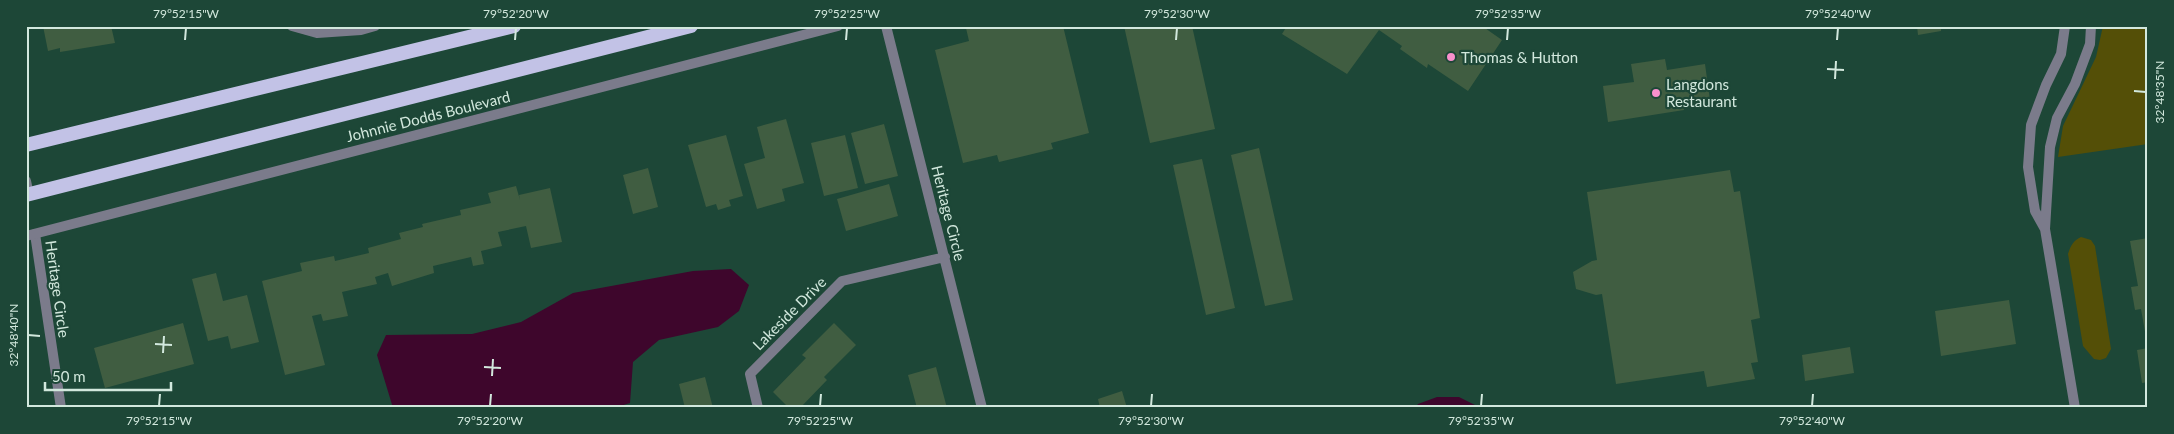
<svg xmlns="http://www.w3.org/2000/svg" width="2174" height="434" font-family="Lato,sans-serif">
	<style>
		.green { fill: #544f07 }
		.water { fill: #3e062c }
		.building { fill: #405d41 }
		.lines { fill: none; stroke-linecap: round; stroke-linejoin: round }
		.minor { stroke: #7b7b8b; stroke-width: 10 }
		.tertiary { stroke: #7b7b8b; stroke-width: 10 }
		.trunk { stroke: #c2c2e6; stroke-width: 14 }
		.ticks { fill: none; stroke: #d2e8dd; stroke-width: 2 }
		.poi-dot { fill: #f890cc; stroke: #1d4737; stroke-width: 2 }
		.labels { text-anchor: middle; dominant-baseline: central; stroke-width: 4.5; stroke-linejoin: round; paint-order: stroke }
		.poi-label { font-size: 15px; fill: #d2e8dd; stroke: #1d4737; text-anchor: start }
		.street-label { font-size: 15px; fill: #d2e8dd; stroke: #1d4737 }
		.neatline { fill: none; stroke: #d2e8dd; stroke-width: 2 }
		.ticks-label { font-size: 12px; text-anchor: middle; fill: #d2e8dd }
	</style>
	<rect width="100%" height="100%" fill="#1d4737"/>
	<!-- green -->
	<path class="green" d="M2103,26h45v118l-90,13 5,-31 33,-69z
		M2081,237l10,3 4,6 16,103 -5,9 -6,2 -6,-1 -11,-13 -15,-92c3,-9 5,-13 13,-17z"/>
	<!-- water -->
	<path class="water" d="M731,269l18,16 -10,26 -21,16 -59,13 -26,22 -3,41 -16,5h-221l-16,-53 9,-20 86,-1 49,-12 52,-29 120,-22z
		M1437,397h22l22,11h-66l3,-4z"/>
	<!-- building -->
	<path class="building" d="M43,26h68l4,17 -55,9v-4l-12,3z
		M975,26h42l1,2 45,-2 26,107 -38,10 2,6 -54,13 -2,-7 -34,8 -28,-113 34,-9 -3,-13z
		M1124,26h68l23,103 -65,14z
		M1287,26h195l20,14 -34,51 -40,-27 -1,4 -27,-19 2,-3 -23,-16 -32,44 -65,-40z
		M1917,26h32v1l-8,2v2l-23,4z
		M1665,59l2,11 38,-6 5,36 -27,4 1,6 -76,12 -5,-36 31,-4 -3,-18z
		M786,119l18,64 -22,6 3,12 -28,8 -13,-45 21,-6 -8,-31z
		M884,124l14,52 -33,8 -14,-51z
		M726,135l17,61 -14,4 2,6 -13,4 -2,-6 -10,3 -18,-62z
		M845,135l13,53 -34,8 -13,-53z
		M1259,148l34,152 -28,6 -34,-151z
		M1202,159l33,149 -29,7 -33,-150z
		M648,168l10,39 -25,7 -10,-39z
		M1730,170l4,22 6,-1 20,127 -9,2 7,42 -7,1 4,16 -48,8 -3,-16 -88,13 -14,-90 -6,1 -20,-6 -3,-17 19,-11 5,-1 -10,-68z
		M889,184l9,32 -52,15 -9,-32z
		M516,186l4,14 -1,-5 31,-7 12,54 -31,6 -5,-22 -28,6 4,14 -21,5 3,13 -11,2 -2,-9 -38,9 1,7 -42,13 -4,-13 -13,4 2,7 -35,8 6,24 -25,5 -2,-7 -9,2 13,49 -40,10 -23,-94 40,-10 -2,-8 34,-7 1,5 34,-8 -1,-5 33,-9 -2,-6 24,-6 -1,-3 39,-9 -1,-5 31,-7 -3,-10z
		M2148,238v105h-1l-6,-34 -6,1 -4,-23 7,-1 -8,-45z
		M216,273l7,28 24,-6 12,47 -28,7 -3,-13 -20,5 -16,-62z
		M2009,300l7,44 -75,12 -6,-45z
		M183,323l11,41 -89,24 -11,-40z
		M834,323l22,22 -32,32 3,3 -27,28h-11l-16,-16 33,-34 -4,-3z
		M1850,347l4,26 -49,8 -3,-26z
		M2148,348v34l-6,1 -5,-33z
		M936,367l11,41h-30l-9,-33z
		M705,377l8,31h-28l-6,-24z
		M1122,391l5,17h-27l-2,-9z"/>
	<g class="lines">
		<!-- minor -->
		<path class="minor" d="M886,26l96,382
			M35,234l26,174
			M758,408l-8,-34 92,-93 103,-24"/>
		<!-- tertiary -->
		<path class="tertiary" d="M292,26l25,7 44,-3 14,-4
			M2065,26l-4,28 -15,31 -15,40 -3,42 7,44 10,18 30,179
			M26,181l3,14
			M2045,229l5,-82 7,-29 18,-34 15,-40 1,-18
			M26,236l812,-210"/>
		<!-- trunk -->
		<path class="trunk" d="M26,145l488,-119
			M26,195l665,-169"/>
	</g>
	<!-- ticks -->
	<path class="ticks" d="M185,40l1,-12M515,40l1,-12M846,40l1,-12M1176,40l1,-12M1507,40l1,-12M1837,40l1,-12M1827,69l17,1M1835,79l1,-18M2134,91l12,1M28,335l12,1M155,344l17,1M163,353l1,-17M484,367l17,1M492,376l1,-17M159,406l1,-12M490,406l1,-12M820,406l1,-12M1151,406l1,-12M1481,406l1,-12M1812,406l1,-12"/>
	<!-- markers -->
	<g class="poi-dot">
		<circle cx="1451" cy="57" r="5"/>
		<circle cx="1656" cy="93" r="5"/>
	</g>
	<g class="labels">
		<!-- poi labels -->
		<g class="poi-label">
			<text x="1461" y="57">Thomas &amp; Hutton</text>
			<text x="1666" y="84">Langdons<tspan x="1666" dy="17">Restaurant</tspan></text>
		</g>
		<!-- street labels -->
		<g class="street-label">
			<text transform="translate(428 116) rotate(-14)">Johnnie Dodds Boulevard</text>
			<text transform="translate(949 213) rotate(76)">Heritage Circle</text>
			<text transform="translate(58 289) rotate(82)">Heritage Circle</text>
			<text transform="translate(789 313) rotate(-45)">Lakeside Drive</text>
		</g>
	</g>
	<!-- border -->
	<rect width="2174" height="434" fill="none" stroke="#1d4737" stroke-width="55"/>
	<!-- scale -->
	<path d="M45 382v8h126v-8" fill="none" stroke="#d2e8dd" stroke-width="2.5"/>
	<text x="52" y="382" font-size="15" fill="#d2e8dd" stroke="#1d4737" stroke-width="4" paint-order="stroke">50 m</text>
	<rect x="28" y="28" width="2118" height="378" class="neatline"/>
	<g class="ticks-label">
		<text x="186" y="18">79°52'15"W</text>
		<text x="516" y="18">79°52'20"W</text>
		<text x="847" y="18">79°52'25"W</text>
		<text x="1177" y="18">79°52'30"W</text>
		<text x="1508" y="18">79°52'35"W</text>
		<text x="1838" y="18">79°52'40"W</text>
		<text transform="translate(2160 92) rotate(-90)" y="4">32°48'35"N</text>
		<text transform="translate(14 335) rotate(-90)" y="4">32°48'40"N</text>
		<text x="159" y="425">79°52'15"W</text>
		<text x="490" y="425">79°52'20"W</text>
		<text x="820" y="425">79°52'25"W</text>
		<text x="1151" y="425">79°52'30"W</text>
		<text x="1481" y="425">79°52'35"W</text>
		<text x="1812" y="425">79°52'40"W</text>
	</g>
</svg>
